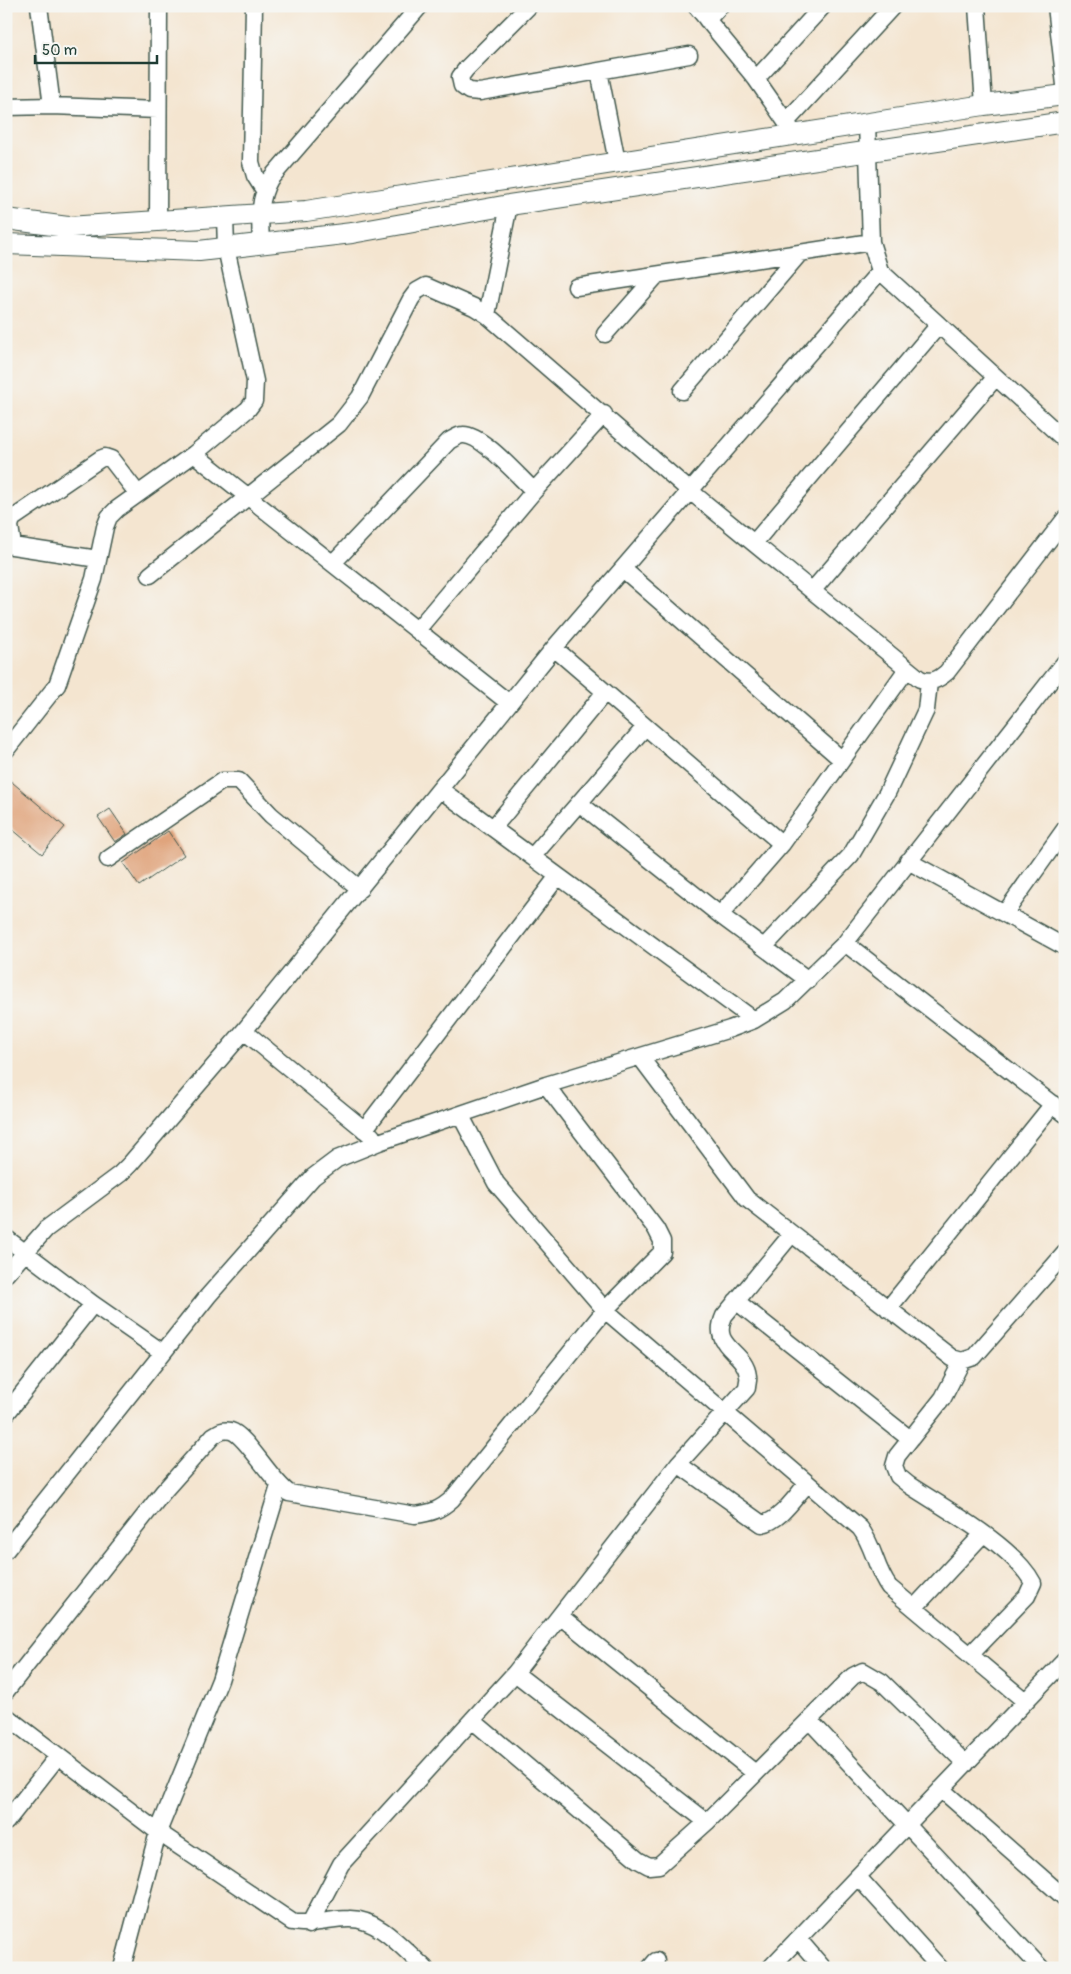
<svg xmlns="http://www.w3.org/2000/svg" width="1071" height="1974" font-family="Pangolin,sans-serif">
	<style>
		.building { fill: #e0a47d }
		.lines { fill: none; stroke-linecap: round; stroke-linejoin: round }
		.minor-casing { stroke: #3f564b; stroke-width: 19 }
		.major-casing { stroke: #3f564b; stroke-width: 22 }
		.minor { stroke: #fff; stroke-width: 16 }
		.major { stroke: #fff; stroke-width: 20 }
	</style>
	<rect width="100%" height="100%" fill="#f6f6f2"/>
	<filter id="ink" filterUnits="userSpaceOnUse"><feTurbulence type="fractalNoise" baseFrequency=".02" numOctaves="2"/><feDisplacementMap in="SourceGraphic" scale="10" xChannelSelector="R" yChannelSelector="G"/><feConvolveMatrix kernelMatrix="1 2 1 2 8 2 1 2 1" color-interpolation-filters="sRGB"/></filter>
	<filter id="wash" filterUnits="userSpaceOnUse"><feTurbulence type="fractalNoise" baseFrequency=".0096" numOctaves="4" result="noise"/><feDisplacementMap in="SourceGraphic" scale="20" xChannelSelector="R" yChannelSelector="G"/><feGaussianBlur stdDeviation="1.12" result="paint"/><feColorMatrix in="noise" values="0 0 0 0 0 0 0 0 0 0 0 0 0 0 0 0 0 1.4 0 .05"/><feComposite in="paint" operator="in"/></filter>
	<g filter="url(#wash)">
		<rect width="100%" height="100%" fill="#f4e5d0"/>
		<g id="blocks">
			<!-- building -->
			<path class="building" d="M6,777l59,50 -23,27 -36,-30z
				M110,809l17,25 -12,8 -17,-25z
				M168,831l16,24 -45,31 -16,-23z"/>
		</g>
	</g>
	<g filter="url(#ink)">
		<use href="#blocks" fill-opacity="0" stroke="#3f564b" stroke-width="1"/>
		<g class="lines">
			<defs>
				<path id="minor" d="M39,6l13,100
					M254,6l-3,156 4,14 9,14
					M529,6l-63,63 -6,8 2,9 7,5 11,1 209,-37
					M696,6l60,73 39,56
					M977,6l7,99
					M1056,6l9,79
					M707,20l13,-14
					M599,71l18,91
					M756,79l67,-73
					M6,107l46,-1 106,4
					M786,122l107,-116
					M867,123l4,119 9,29 185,169
					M158,221l1,-215
					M261,244c-1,-23 -3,-44 9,-65l150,-173
					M576,287l295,-45
					M487,315l22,-110
					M605,334l52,-59
					M682,391l118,-138
					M194,454l315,249
					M754,543l184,-217
					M6,545l92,14
					M13,546l-3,-20 2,-7 88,-60 5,-2 6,2 27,35
					M333,563l116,-122c4,-2 9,-6 14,-6 19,-1 56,42 71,56
					M623,569l218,190
					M150,575l189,-151 21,-27 51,-98 6,-8 9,-5 48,21 13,8 203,176 230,188c12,4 18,1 27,-7l118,-153
					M812,591l183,-213
					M417,630l117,-139 70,-77
					M554,648l228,196
					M6,750l51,-65 37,-106 11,-52 4,-10 8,-8 77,-55 54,-45 6,-8 1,-20 -29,-133 -1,-31
					M441,790l313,230
					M579,803l141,112 88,65
					M493,828l112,-136
					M532,857l113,-130
					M108,859l114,-78h17l32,34 89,74
					M908,861l157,86
					M1005,913l60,-84
					M720,915l62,-71 125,-175
					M845,943l220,171
					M764,947l87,-92 36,-62 39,-83 3,-28
					M244,1031l128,105
					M641,1058l106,141 205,159 10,3 12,-4 91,-104
					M461,1116l35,67 109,127 255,218c14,18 15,40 29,59l136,114
					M364,1130l194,-254
					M6,1238l87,66 69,48
					M6,1274l40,-45 74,-55 10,-10 114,-133 310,-383 326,-377
					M736,1301l174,138
					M888,1309l165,-205
					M962,1361l-19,37 -46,58 -3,10 4,10 11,9c35,23 105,61 124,98l-6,13 -57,59
					M6,1414l87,-110
					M678,1464l84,60c18,-3 33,-27 45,-40
					M6,1550l202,-254 105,-119 24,-18 42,-17 167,-57 184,-56 24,-9 31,-19 60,-58 220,-281
					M914,1608l69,-74
					M560,1616l195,157
					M515,1673l192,149
					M6,1691l158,-200 49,-55c6,-4 10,-7 18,-5 15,4 40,50 58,62l126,22c16,-2 25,-5 37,-16l153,-189 57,-58v-11l-6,-12 -110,-144
					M6,1716l152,116 134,90c22,4 36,-3 57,-3 30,-1 55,31 76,49
					M472,1720l166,140 11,6 10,-1 48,-43 146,-146 10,-5 19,11 84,82
					M809,1720l232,248
					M941,1789l124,109
					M6,1822l52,-66
					M858,1877l82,91
					M309,1925l32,-61 174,-191 163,-209 69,-76c0,-4 2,-9 1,-12 -3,-26 -38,-28 -24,-60l67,-81
					M798,1939l25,29
					M122,1968l36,-136 62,-152 59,-194
					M650,1968l6,-7
					M770,1968l295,-308"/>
				<path id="major" d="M6,219l62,8 238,-16 678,-106 81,-10
					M6,244l193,7 153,-18 157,-28 556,-83"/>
			</defs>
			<!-- minor casing -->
			<use href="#minor" class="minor-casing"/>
			<!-- major casing -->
			<use href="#major" class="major-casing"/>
			<!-- minor -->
			<use href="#minor" class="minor"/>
			<!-- major -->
			<use href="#major" class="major"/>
		</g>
	</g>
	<!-- margin -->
	<rect width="1071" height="1974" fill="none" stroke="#f6f6f2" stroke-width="25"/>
	<!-- scale -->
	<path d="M35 55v8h122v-8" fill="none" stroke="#1f3d34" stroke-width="2.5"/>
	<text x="42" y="55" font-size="15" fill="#1f3d34" stroke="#f6f6f2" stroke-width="4" paint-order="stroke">50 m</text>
</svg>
